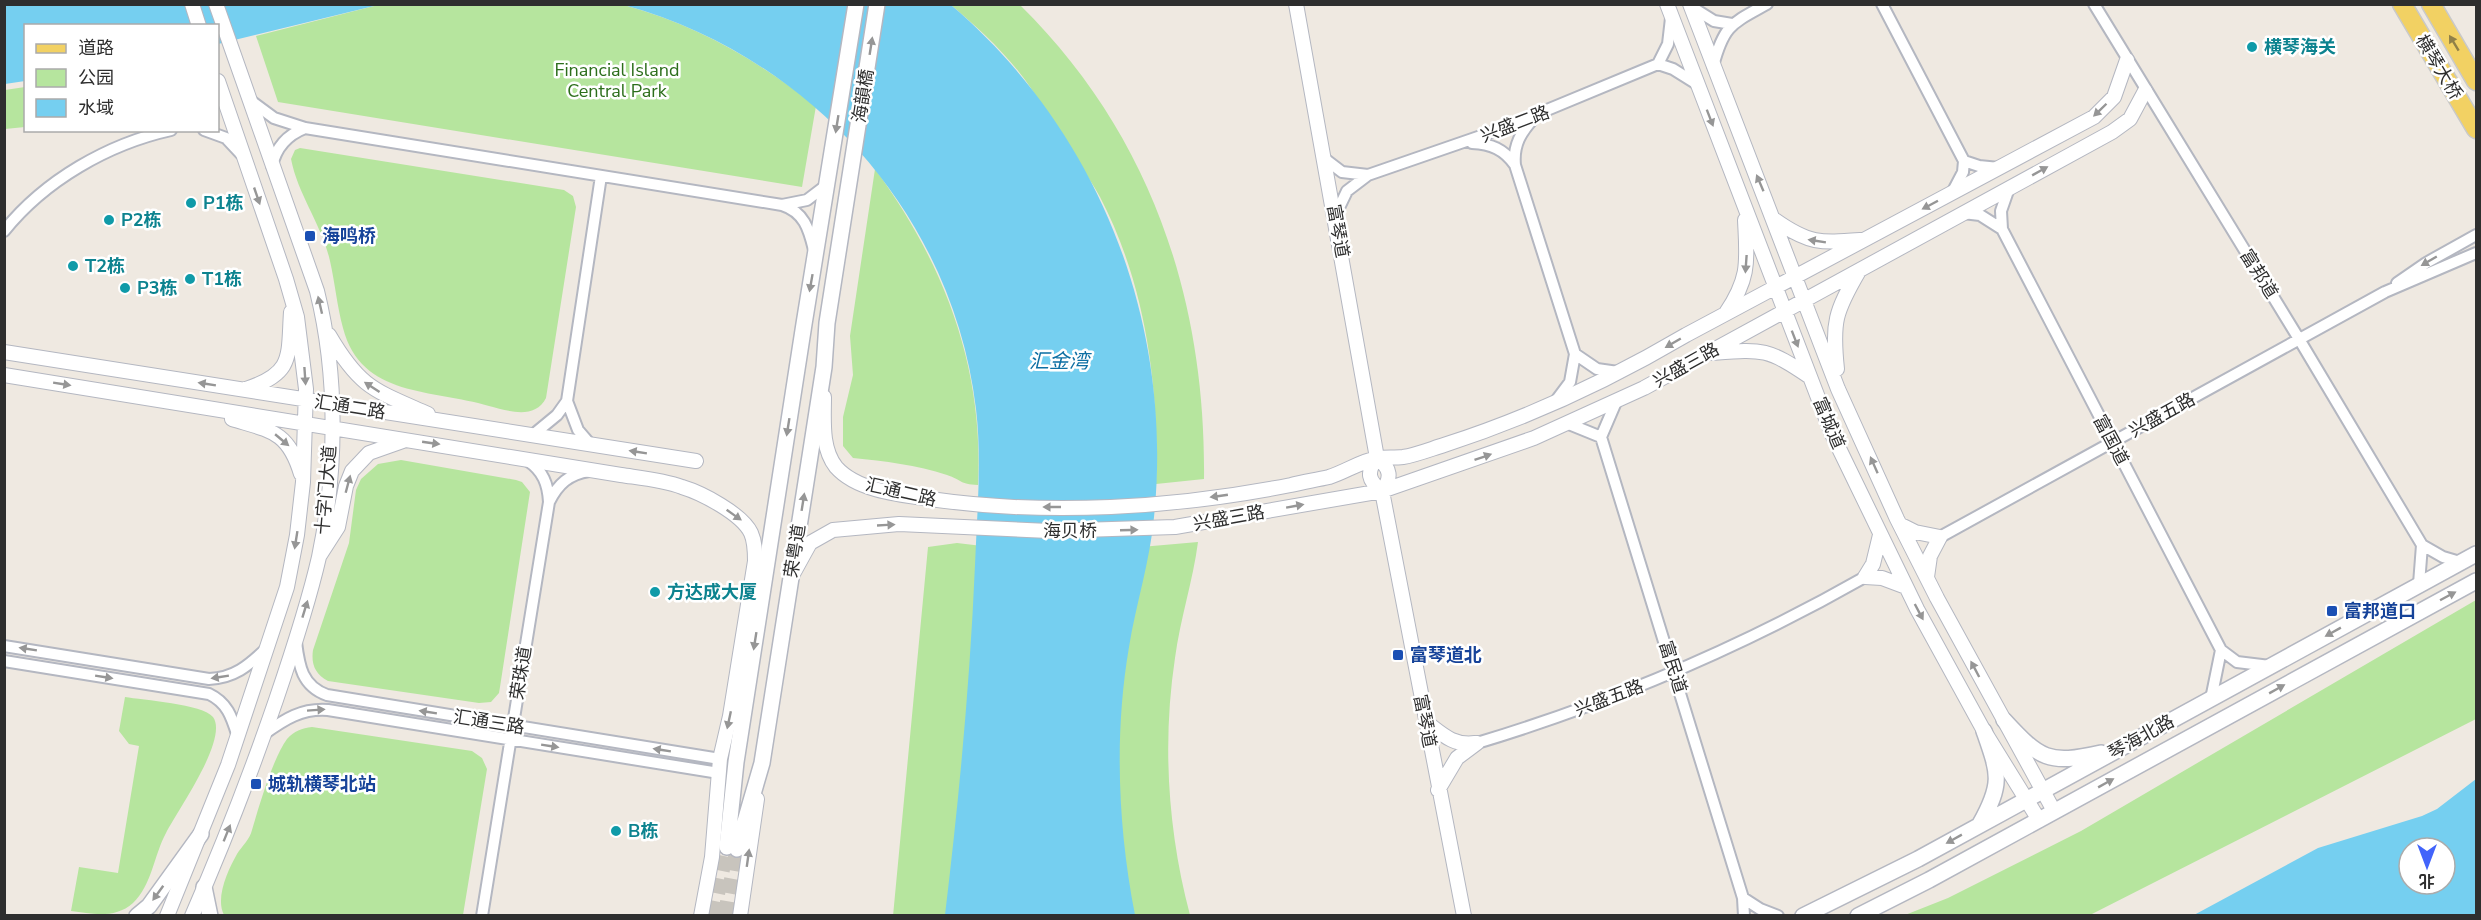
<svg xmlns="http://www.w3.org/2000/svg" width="2481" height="920" font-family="'Nunito Sans','Noto Sans SC',sans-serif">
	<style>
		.green { fill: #b6e59e }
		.water { fill: #75cff0; fill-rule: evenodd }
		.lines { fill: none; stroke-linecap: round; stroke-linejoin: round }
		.secondary-tunnel { stroke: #c8c4bd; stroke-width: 15; stroke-dasharray: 15 8; stroke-linecap: butt }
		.minor-casing { stroke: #b4b7c1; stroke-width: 14 }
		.tertiary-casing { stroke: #b4b7c1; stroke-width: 16 }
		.secondary-casing { stroke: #b4b7c1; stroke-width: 18 }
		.primary-casing { stroke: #c9c9c9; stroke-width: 21 }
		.minor { stroke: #fff; stroke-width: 10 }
		.tertiary { stroke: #fff; stroke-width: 14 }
		.secondary { stroke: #fff; stroke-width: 15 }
		.primary { stroke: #f2d163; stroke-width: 18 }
		.oneway { fill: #908048 }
		.oneway2 { fill: #969696 }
		.culture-dot { fill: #0f9aa8; stroke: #fff; stroke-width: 2 }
		.transit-dot { fill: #1a4fb4; stroke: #fff; stroke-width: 2 }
		.labels { text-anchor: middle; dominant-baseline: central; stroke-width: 5; stroke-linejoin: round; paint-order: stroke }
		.culture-label { font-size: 18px; font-weight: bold; fill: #0d838f; stroke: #fff; text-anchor: start }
		.street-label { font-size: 18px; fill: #2e2e2e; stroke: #fff }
		.park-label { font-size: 18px; fill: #2c6e1b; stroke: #fff }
		.transit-label { font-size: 18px; font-weight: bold; fill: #164399; stroke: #fff; text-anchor: start }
		.water-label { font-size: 20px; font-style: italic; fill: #0d6fa3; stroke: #fff }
	</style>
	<rect width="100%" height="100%" fill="#efe9e1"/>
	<!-- green -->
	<path class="green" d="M378,5h246c73,20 133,55 192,101l-14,81 -524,-85 -22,-66z
		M951,5h69c130,128 186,293 184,474l-48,5c3,-98 -10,-199 -56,-287 -12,-22 -28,-43 -42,-65 -13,-20 -24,-42 -39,-60 -20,-25 -44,-47 -68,-67z
		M25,87v40l-20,2v-39z
		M300,148l264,42 9,6 3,11 -30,191c-11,22 -38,13 -57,8 -56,-17 -128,-8 -146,-78 -6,-22 -8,-45 -13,-67 -8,-36 -32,-66 -39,-102l4,-9z
		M875,169c69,94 109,198 103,316 -19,-1 -16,-5 -31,-10 -30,-10 -63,-14 -94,-17l-10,-12v-29l10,-42 -3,-39z
		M401,460l115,20 6,2 8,10 -30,195 -1,6 -8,9 -12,1 -151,-22c-13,-7 -17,-17 -15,-31l36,-107 7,-53 5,-11 17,-15z
		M1198,542c-5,39 -18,77 -23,116 -13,86 -7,174 15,257l-297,1 35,-369 29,-4 67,8 94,-2z
		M2476,600v119l-386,196h-185l43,-17 133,-67z
		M125,697c17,3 78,7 88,20 16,22 -36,94 -47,116 -12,22 -14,52 -33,70 -18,16 -40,11 -62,8l8,-44 39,6 21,-127 -10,-2 -10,-13z
		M312,727l160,24 10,7 5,11 -24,146h-239c-9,-17 4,-45 13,-61 5,-8 13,-15 15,-24 7,-24 21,-72 35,-91 7,-8 15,-11 25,-12z"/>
	<!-- water -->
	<path class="water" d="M4,5h374l-160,39v-18h-192l-1,55 -20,3z
		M624,5h327c148,126 223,318 203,512 -4,44 -18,87 -25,130 -15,88 -11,181 6,268h-190c14,-116 25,-233 30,-350 2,-52 7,-105 1,-156 -23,-194 -166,-353 -352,-404z
		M2476,779v136h-282l124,-67 104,-32 15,-7zM2409,848h36v36h-36z"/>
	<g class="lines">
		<!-- secondary-tunnel -->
		<path class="secondary-tunnel" d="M713,916l14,-69
			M725,916l12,-67"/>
		<defs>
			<path id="minor" d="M1882,4l82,157
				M2094,4l205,335 123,206
				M1690,6l24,15 18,3
				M1658,64l15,5 24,15
				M1713,66c11,-41 18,-42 54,-62
				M251,101l23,17 31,10 477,77 25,-5 21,-16
				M1534,118c-13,14 -21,27 -19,47l60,189 -5,28 -15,20
				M204,130l22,8 15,16
				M1472,143c19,1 32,6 43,22
				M1325,159l17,13 26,3
				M272,166c4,-19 15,-31 33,-38
				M1952,193l11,-21 1,-11 15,5 20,2
				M782,205c22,7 27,24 32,45
				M1963,213l17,2 22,14 -1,-18 8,-23
				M1335,216l12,-25 21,-16 133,-46 157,-65 10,-20 3,-26
				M2002,229l219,421 16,12 33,4
				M4,231c41,-51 104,-87 167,-101
				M2397,283l29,-20 50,-28
				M1575,354l22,15 21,3
				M567,401l11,29 12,14
				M1569,424l32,13
				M534,434l23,-19 10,-14 34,-225
				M1601,437l142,461 1,18
				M1601,437l15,-35
				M549,502c9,-18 20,-28 40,-31
				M1940,537l445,-245 91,-39
				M2419,584l3,-39 21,12 17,5
				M296,642c3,24 6,44 31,53l393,64
				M4,646l205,33c25,-1 39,-13 57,-30
				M4,661l205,33c19,9 23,24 29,43
				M2211,699l10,-49
				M264,734c21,-15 38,-26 64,-24l391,63
				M1477,743c136,-41 265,-96 388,-166
				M1743,898l17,11 18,7
				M482,916l67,-414c-1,-18 -6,-31 -21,-41"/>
			<path id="tertiary" d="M192,4l7,22
				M1296,4l81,454
				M1667,4l165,430 85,175 67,122 55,89
				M1690,4l148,385 59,130 40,79 117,213
				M1775,220c34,24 45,23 86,20
				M1726,313c24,-36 21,-51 19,-93
				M329,335c31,53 45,55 99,79
				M4,352l692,109
				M1712,353c51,-4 55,-5 98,24
				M1837,369c-5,-47 -2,-57 22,-98
				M4,375l617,100c20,3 42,5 61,12 20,6 60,27 69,46 4,9 4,18 4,28l-25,155 -10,43 -8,98 -11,59
				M246,389c48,-16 42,-32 45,-77
				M824,397c0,23 -3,51 12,70 21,24 65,28 94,32 118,17 244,9 361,-14 12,-3 25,-5 38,-8 16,-5 32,-16 49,-19 8,-1 17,0 25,-1 13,-2 28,-8 41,-12 87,-28 164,-64 242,-110l408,-218 20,-20 13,-37
				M232,419c39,12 56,12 69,55
				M1377,458c-11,14 -9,23 5,33
				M1377,458c14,10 15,20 5,33
				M1382,491l82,425
				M1901,525l14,7 25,5
				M320,555l18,-28 8,-41 6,-15 17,-18 34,-12
				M794,572l16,-29 23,-13 66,-6 150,7 126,-4 207,-36 152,-53 110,-50 468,-256 18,-13 15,-28
				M1865,577l8,-13 7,-29
				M1865,577l17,1 24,9
				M1927,577l3,-21 10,-19
				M1426,722c16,12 27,24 49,21
				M1438,790l19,-32 20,-15
				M167,916l61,-151 59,-178 10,-52 6,-53 3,-93 -9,-72 -11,-38 -68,-198
				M192,916c31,-71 59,-143 84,-216 16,-47 32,-95 43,-143 18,-86 19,-181 -2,-266l-101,-287
				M740,916l17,-117"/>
			<path id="secondary" d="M2004,720c36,39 44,45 97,33
				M1980,824c23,-41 19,-50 4,-93
				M727,847l9,-85 68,-438 52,-320
				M737,849l25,-86 62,-396 3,-44 50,-319
				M204,887l6,29
				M137,916l12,-10 52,-72
				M1803,916l115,-57 558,-305
				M1858,916l71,-36 547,-299"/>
			<path id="primary" d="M2402,4l74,125
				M2431,4l45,77"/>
		</defs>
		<!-- minor casing -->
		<use href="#minor" class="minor-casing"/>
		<!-- tertiary casing -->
		<use href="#tertiary" class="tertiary-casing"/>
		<!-- secondary casing -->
		<use href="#secondary" class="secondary-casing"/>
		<!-- primary casing -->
		<use href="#primary" class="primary-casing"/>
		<!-- minor -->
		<use href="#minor" class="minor"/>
		<!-- tertiary -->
		<use href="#tertiary" class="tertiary"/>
		<!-- secondary -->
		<use href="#secondary" class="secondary"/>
		<!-- primary -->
		<use href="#primary" class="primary"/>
	</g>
	<!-- one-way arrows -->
	<defs><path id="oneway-solid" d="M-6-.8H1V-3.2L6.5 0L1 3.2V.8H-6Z" transform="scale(1.5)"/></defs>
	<use class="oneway" href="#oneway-solid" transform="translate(2454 43) rotate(-121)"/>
	<g class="oneway2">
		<use href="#oneway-solid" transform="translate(871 46) rotate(-81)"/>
		<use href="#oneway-solid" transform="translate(2100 110) rotate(136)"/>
		<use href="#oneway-solid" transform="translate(1710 118) rotate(69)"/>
		<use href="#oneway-solid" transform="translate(837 124) rotate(99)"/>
		<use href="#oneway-solid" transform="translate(2040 171) rotate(-29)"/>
		<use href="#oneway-solid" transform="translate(1760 183) rotate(-113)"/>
		<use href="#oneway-solid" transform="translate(257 196) rotate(71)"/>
		<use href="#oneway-solid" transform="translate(1930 205) rotate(152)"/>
		<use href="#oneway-solid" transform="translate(1817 241) rotate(-171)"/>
		<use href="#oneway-solid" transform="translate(2429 261) rotate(150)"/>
		<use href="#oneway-solid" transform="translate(1746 264) rotate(94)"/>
		<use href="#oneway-solid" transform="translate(811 283) rotate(100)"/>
		<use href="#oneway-solid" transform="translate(320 305) rotate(-103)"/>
		<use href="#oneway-solid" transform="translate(1795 339) rotate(69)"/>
		<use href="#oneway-solid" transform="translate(1673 343) rotate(150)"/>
		<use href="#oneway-solid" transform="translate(305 376) rotate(86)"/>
		<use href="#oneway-solid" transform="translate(62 384) rotate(9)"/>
		<use href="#oneway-solid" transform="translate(207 384) rotate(-171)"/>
		<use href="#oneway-solid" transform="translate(372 387) rotate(-147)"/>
		<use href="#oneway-solid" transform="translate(788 427) rotate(99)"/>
		<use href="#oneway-solid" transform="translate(282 440) rotate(40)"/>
		<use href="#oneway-solid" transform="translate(431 443) rotate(8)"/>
		<use href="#oneway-solid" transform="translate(638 452) rotate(-171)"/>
		<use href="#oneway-solid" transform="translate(1483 457) rotate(-19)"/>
		<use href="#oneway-solid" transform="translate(1874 465) rotate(-114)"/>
		<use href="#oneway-solid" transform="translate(348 484) rotate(-75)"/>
		<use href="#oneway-solid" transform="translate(1219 496) rotate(172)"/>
		<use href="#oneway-solid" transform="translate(803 502) rotate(-81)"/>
		<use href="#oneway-solid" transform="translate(1295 506) rotate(-10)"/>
		<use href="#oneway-solid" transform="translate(1052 507) rotate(180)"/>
		<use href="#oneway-solid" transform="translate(734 515) rotate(35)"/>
		<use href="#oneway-solid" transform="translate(886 525) rotate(-3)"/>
		<use href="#oneway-solid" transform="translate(1129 530) rotate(-2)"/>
		<use href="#oneway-solid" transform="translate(296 540) rotate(99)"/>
		<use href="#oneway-solid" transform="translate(2448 596) rotate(-28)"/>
		<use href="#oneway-solid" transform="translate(305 609) rotate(-73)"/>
		<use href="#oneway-solid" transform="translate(1919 612) rotate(62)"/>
		<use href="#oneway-solid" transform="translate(2333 632) rotate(151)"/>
		<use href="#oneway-solid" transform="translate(755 641) rotate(99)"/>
		<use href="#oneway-solid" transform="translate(28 649) rotate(-171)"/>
		<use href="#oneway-solid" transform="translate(1975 669) rotate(-118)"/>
		<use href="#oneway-solid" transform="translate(104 677) rotate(9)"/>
		<use href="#oneway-solid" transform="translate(220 677) rotate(171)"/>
		<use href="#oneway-solid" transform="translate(2277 689) rotate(-29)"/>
		<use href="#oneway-solid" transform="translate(316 710) rotate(-4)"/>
		<use href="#oneway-solid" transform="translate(428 712) rotate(-171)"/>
		<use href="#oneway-solid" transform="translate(729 720) rotate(102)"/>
		<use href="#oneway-solid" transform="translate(550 746) rotate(9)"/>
		<use href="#oneway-solid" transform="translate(662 750) rotate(-171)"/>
		<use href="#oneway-solid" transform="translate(2106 783) rotate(-29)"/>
		<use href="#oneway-solid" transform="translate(227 833) rotate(-68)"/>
		<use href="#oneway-solid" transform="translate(1954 839) rotate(151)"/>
		<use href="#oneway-solid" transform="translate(748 858) rotate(-82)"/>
		<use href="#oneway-solid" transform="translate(158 893) rotate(126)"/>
	</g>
	<!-- markers -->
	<g class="culture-dot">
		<circle cx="2252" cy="47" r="6"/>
		<circle cx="191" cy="203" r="6"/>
		<circle cx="109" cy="220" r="6"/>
		<circle cx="73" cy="266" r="6"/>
		<circle cx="190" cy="279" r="6"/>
		<circle cx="125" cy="288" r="6"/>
		<circle cx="655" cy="592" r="6"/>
		<circle cx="616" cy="831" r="6"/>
	</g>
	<g class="transit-dot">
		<rect x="304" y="230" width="12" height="12" rx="3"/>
		<rect x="2326" y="605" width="12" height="12" rx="3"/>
		<rect x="1392" y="649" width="12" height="12" rx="3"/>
		<rect x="250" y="778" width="12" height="12" rx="3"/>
	</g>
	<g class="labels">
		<!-- culture labels -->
		<g class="culture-label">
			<text x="2264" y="47">横琴海关</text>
			<text x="203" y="203">P1栋</text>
			<text x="121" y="220">P2栋</text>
			<text x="85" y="266">T2栋</text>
			<text x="202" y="279">T1栋</text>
			<text x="137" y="288">P3栋</text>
			<text x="667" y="592">方达成大厦</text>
			<text x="628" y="831">B栋</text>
		</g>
		<!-- street labels -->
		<g class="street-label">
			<text transform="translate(2439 67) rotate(59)">横琴大桥</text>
			<text transform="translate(863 96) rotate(-81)">海韻橋</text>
			<text transform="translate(1515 124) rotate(-21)">兴盛二路</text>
			<text transform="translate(1338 231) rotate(80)">富琴道</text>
			<text transform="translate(2259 274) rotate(58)">富邦道</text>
			<text transform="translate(1686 365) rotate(-29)">兴盛三路</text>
			<text transform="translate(350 407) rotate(9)">汇通二路</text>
			<text transform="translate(2162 415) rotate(-29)">兴盛五路</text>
			<text transform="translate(1829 423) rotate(67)">富城道</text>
			<text transform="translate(2111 440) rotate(62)">富国道</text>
			<text transform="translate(326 490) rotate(-85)">十字门大道</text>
			<text transform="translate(901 492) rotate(13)">汇通二路</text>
			<text transform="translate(1229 518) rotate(-10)">兴盛三路</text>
			<text x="1070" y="531">海贝桥</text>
			<text transform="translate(795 551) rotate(-81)">荣粤道</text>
			<text transform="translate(1673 667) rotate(73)">富民道</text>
			<text transform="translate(521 673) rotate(-81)">荣珠道</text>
			<text transform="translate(1609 698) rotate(-21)">兴盛五路</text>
			<text transform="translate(1425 721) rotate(79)">富琴道</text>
			<text transform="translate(489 722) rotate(9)">汇通三路</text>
			<text transform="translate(2141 737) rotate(-29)">琴海北路</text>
		</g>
		<!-- park labels -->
		<g class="park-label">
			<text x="617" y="70">Financial Island<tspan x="617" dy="21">Central Park</tspan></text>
		</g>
		<!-- transit labels -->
		<g class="transit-label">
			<text x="322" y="236">海鸣桥</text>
			<text x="2344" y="611">富邦道口</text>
			<text x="1410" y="655">富琴道北</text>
			<text x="268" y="784">城轨横琴北站</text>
		</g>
		<!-- water labels -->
		<g class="water-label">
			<text x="1059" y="361">汇金湾</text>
		</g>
	</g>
	<!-- border -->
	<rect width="2481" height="920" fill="none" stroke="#2e2e2e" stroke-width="12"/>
	<!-- legend -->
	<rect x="24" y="24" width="195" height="108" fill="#ffffff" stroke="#ababab" stroke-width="1.5"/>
	<rect x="36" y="44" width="30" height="9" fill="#f2d163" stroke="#ababab" stroke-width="1.5"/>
	<text x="78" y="54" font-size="18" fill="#2e2e2e">道路</text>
	<rect x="36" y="69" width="30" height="18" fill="#b6e59e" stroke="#ababab" stroke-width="1.5"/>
	<text x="78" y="84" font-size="18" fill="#2e2e2e">公园</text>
	<rect x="36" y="99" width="30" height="18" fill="#75cff0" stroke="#ababab" stroke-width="1.5"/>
	<text x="78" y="114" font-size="18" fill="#2e2e2e">水域</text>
	<!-- north arrow -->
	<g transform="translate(2427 866) rotate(180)"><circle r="28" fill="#ffffff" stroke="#ababab" stroke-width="1.5"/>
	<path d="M0-4.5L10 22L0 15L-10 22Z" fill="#4264fb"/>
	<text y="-9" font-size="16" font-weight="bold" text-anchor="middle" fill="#2e2e2e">北</text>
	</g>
</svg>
